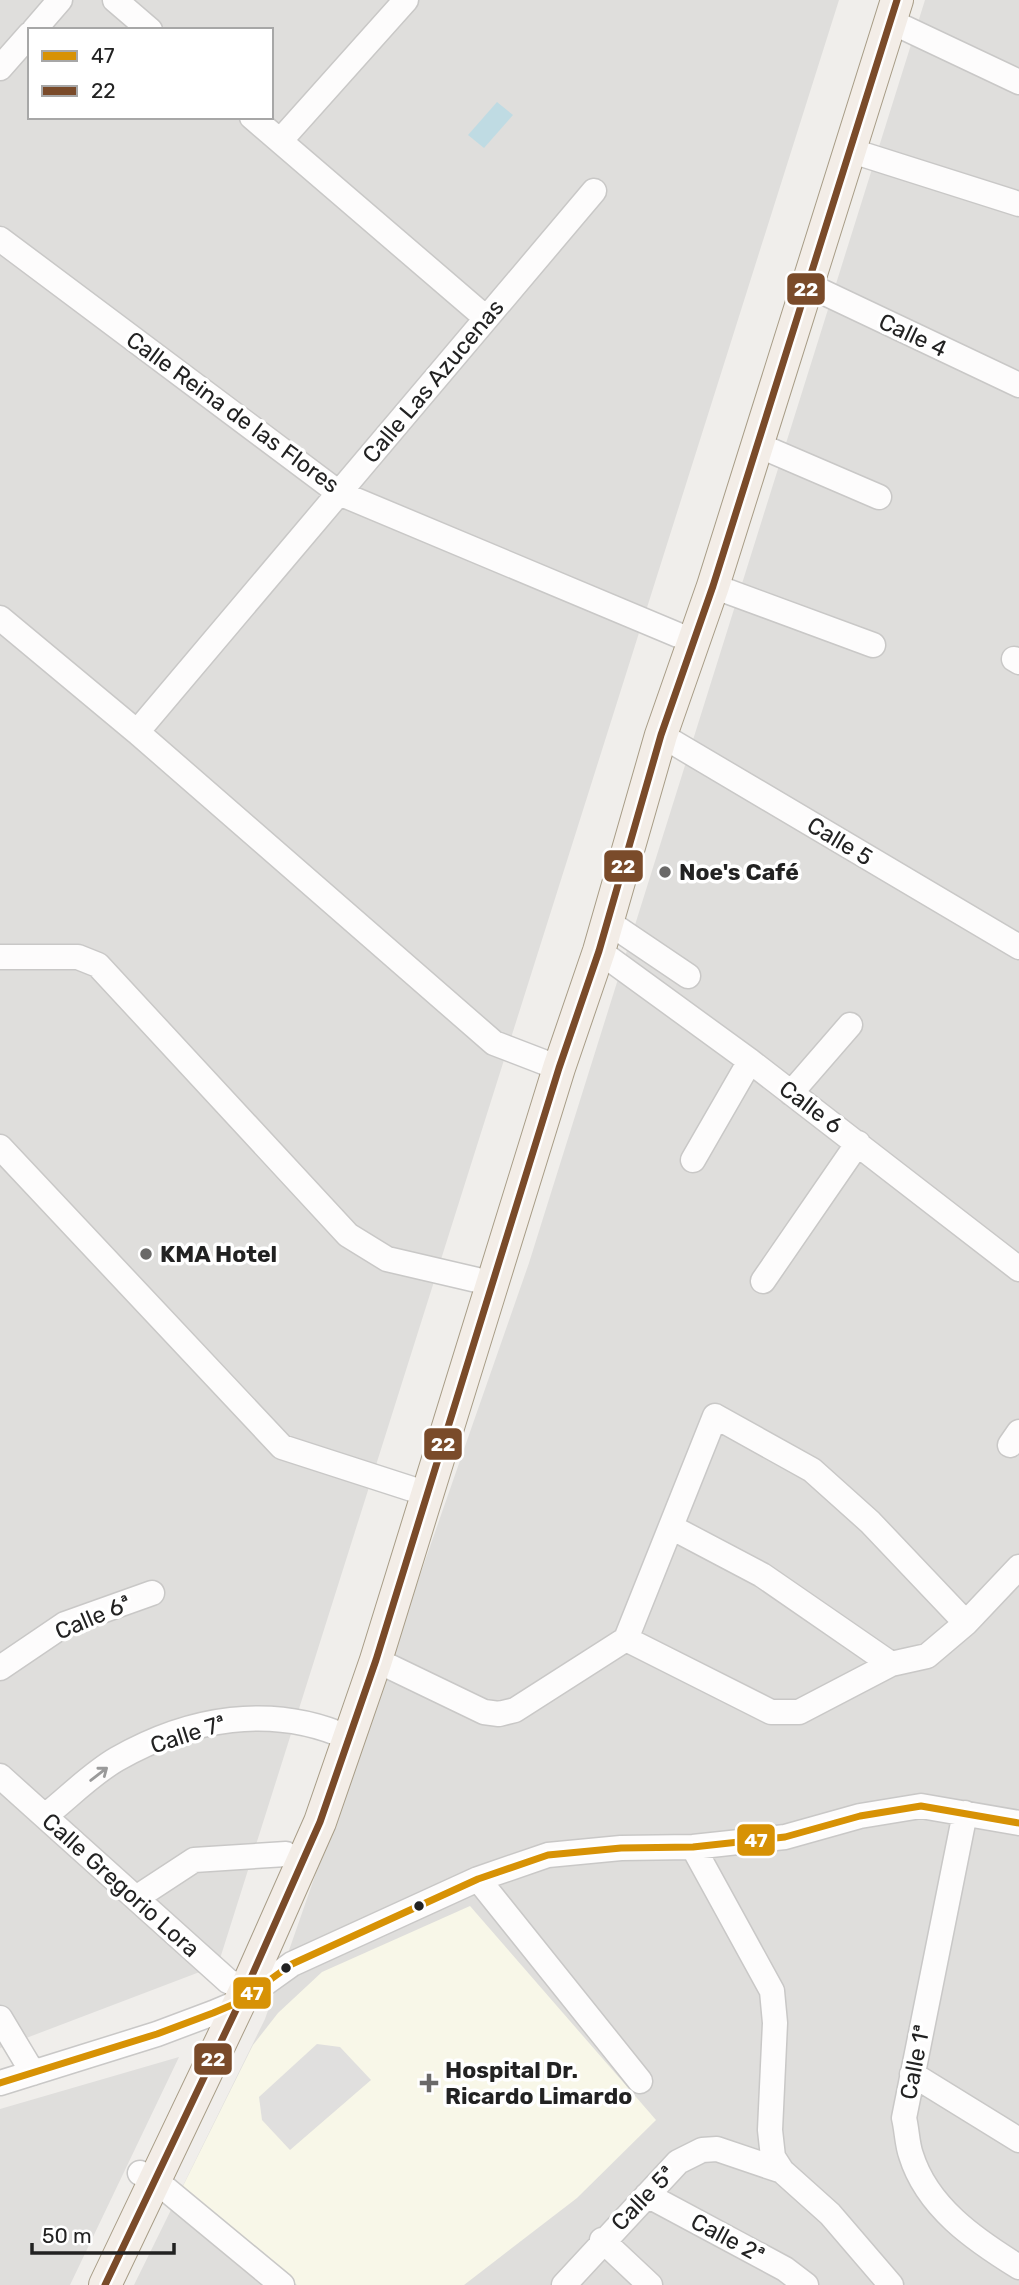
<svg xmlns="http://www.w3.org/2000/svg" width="1019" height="2285" font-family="Rubik,sans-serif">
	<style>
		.residential { fill: #dfdedc; fill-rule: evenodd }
		.education { fill: #f8f7e8 }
		.parking { fill: #e0dfde }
		.water { fill: #bfdbe3 }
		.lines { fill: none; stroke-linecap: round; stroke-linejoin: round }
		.minor-casing { stroke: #c9c8c7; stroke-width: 27 }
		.major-casing { stroke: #a79c86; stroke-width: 34 }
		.minor { stroke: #fdfcfc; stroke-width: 24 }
		.major { stroke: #f3ede7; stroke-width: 32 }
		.bus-1-casing { stroke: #fff; stroke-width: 12 }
		.bus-2-casing { stroke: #fff; stroke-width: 12 }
		.bus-1 { stroke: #d79205; stroke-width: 7 }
		.bus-2 { stroke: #7a4b2a; stroke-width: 7 }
		.oneway { stroke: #9a9a9a }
		.poi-dot { fill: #6a6968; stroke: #fff; stroke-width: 2.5 }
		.bus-dot { fill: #222; stroke: #fff; stroke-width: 2.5 }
		.labels { text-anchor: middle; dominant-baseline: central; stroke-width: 7; stroke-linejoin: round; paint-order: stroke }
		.street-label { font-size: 23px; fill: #222; stroke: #fff }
		.poi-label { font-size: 23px; font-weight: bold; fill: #222; stroke: #fff; text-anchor: start }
		.line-badge { stroke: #fff; stroke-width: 2.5 }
		.badge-label { font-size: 19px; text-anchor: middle; font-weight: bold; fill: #fff }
	</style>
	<rect width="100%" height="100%" fill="#f0eeeb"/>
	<!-- residential -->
	<path class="residential" d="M0,0h839l-621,1965 -218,83zM30,30h241v87h-241z
		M925,0h94v2285h-885l131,-266 264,-756z
		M179,2057l-109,228h-70v-176z"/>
	<!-- education -->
	<path class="education" d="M470,1906l186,214 -79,78 -113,87h-167l-116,-95 72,-145 25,-32 44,-41z"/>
	<!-- parking -->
	<path class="parking" d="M317,2044l23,3 31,33 -81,70 -28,-30 -3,-23z"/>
	<!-- water -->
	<path class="water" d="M497,102l16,13 -29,33 -16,-13z"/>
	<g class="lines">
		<defs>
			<path id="minor" d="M115,0l35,30
				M890,21l129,61
				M34,30l26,-30
				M0,68l30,-34
				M252,117l234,201
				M280,141l126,-141
				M849,150l170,54
				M0,239l339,254 339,142
				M808,285l211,100
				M758,445l121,52
				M713,586l160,59
				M0,618l137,114 357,311 65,25
				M1014,659l5,3
				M137,732l457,-541
				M661,735l358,212
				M608,922l80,54
				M599,951l151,110 269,208
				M0,957h78l20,8 250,270 39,24 90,21
				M791,1093l59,-68
				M0,1147l282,300 130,42
				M693,1160l57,-99
				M763,1281l95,-138
				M1010,1445l9,-13
				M671,1527l91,48 129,89
				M626,1639l145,73h28l92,-48 36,-8 39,-33 53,-56
				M376,1660l108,52 15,2 16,-4 111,-71 89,-223 97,54 58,52 96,101
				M0,1668l65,-44 87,-31
				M0,1776l228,205 18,8
				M965,1813l-61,305c3,12 3,26 7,37 16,52 64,85 108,112
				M45,1816c23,-18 46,-42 72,-57 72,-41 155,-56 232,-21
				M693,1847l79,144 3,32 -5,107 3,27 9,14 48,43 61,71
				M478,1879l162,202
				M136,1898l58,-38 92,-6
				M0,2018l33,55
				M912,2074l107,66
				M0,2083l157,-49 56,-21 26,-11 53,-38 186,-85 70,-24 73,-7 72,-1 92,-10 75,-21 61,-10 98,17
				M140,2173l15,7 127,105
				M647,2195l138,74 21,16
				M602,2240l48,45
				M564,2285l114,-123 24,-12 15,-1 65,22"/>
			<path id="major" d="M105,2285l141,-296 74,-167 56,-162 183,-592 40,-117 62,-216 52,-149 184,-586"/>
		</defs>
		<!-- minor casing -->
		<use href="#minor" class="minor-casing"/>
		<!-- major casing -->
		<use href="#major" class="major-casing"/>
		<!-- minor -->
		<use href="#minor" class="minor"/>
		<!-- major -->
		<use href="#major" class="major"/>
		<defs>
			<path id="bus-1" d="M0,2083l157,-49 56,-21 26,-11 53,-38 186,-85 70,-24 73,-7 72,-1 92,-10 75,-21 61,-10 98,17"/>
			<path id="bus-2" d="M105,2285l141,-296 74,-167 56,-162 183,-592 40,-117 62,-216 52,-149 184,-586"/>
		</defs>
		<!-- bus-1 casing -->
		<use href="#bus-1" class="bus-1-casing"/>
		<!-- bus-2 casing -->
		<use href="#bus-2" class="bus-2-casing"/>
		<!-- bus-1 -->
		<use href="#bus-1" class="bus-1"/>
		<!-- bus-2 -->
		<use href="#bus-2" class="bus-2"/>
	</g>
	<!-- one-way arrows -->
	<defs><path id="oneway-shaft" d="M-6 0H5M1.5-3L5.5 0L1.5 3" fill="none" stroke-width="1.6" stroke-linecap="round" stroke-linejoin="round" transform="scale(1.75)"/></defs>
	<use class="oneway" href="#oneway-shaft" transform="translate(99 1774) rotate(-38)"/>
	<!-- markers -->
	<g class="poi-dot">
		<circle cx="665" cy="872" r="7"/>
		<circle cx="146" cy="1254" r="7"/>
		<path d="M425.5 2072.5h7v7h7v7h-7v7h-7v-7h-7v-7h7z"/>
	</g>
	<g class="bus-dot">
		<circle cx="419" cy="1906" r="6"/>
		<circle cx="286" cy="1968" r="6"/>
	</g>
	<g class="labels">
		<!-- street labels -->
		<g class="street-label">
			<text transform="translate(913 335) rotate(25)">Calle 4</text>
			<text transform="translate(433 381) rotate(-50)">Calle Las Azucenas</text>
			<text transform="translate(233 412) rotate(36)">Calle Reina de las Flores</text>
			<text transform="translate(840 841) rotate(31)">Calle 5</text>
			<text transform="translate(811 1107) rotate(37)">Calle 6</text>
			<text transform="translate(93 1617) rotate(-23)">Calle 6ª</text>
			<text transform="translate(188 1734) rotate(-18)">Calle 7ª</text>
			<text transform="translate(121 1885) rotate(42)">Calle Gregorio Lora</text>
			<text transform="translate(915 2062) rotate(-79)">Calle 1ª</text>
			<text transform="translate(643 2198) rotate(-46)">Calle 5ª</text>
			<text transform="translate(728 2238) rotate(28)">Calle 2ª</text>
		</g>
		<!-- poi labels -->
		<g class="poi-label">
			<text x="679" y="872">Noe's Café</text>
			<text x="160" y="1254">KMA Hotel</text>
			<text x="445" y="2070">Hospital Dr.<tspan x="445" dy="26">Ricardo Limardo</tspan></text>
		</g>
	</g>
	<g class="line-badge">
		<rect x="786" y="272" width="40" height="34" rx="7" fill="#7a4b2a"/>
		<rect x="603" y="849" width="41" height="34" rx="7" fill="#7a4b2a"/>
		<rect x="423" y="1427" width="40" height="34" rx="7" fill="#7a4b2a"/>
		<rect x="736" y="1823" width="40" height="34" rx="7" fill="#d79205"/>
		<rect x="232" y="1976" width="40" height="34" rx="7" fill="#d79205"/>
		<rect x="193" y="2042" width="40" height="34" rx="7" fill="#7a4b2a"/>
	</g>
	<g class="badge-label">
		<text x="806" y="296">22</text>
		<text x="623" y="873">22</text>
		<text x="443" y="1451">22</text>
		<text x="756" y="1847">47</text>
		<text x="252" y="2000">47</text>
		<text x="213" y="2066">22</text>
	</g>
	<!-- legend -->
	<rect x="28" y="28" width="245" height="91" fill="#ffffff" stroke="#a7a7a7" stroke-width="2"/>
	<rect x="42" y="51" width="35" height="10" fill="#d79205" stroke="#a7a7a7" stroke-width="2"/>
	<text x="91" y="63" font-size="21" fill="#222222">47</text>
	<rect x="42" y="86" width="35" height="10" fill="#7a4b2a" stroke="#a7a7a7" stroke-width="2"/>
	<text x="91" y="98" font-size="21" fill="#222222">22</text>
	<!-- scale -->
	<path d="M32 2243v10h142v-10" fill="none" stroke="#222222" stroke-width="3.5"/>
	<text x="42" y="2243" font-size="21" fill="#222222" stroke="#ffffff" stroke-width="5" paint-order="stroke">50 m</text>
</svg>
